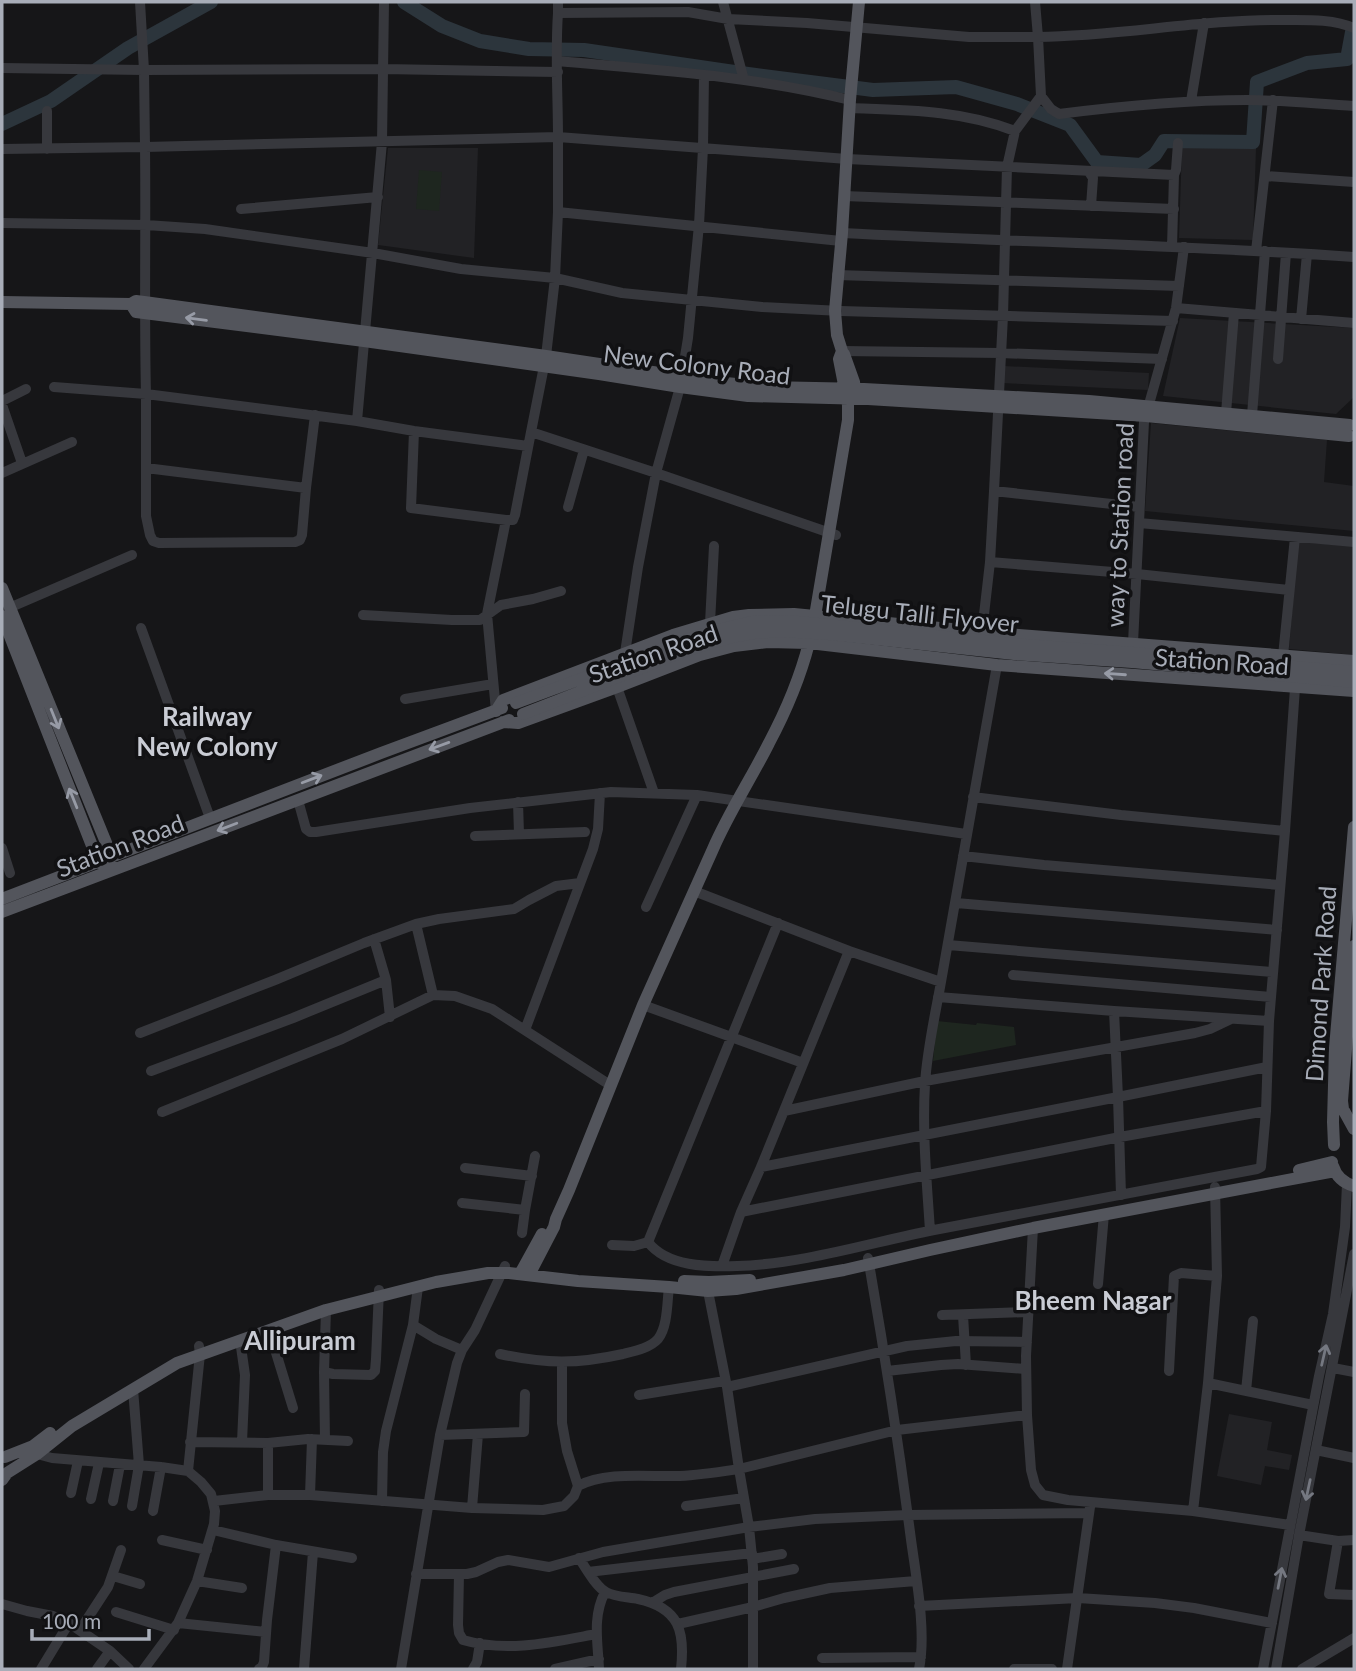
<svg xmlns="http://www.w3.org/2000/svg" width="1356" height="1671" font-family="Lato,sans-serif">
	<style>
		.built { fill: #222225 }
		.green { fill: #1e261f }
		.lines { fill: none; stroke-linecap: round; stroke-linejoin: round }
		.river { stroke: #2c353c; stroke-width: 14 }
		.minor { stroke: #37383d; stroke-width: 10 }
		.major { stroke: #53555c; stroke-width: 12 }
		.major-bridge { stroke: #53555c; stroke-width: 12 }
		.oneway { stroke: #979ba6 }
		.oneway2 { stroke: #757881 }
		.labels { text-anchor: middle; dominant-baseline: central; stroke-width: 7; stroke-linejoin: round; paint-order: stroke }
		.street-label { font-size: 24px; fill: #a8adb8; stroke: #111113 }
		.neighbourhood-label { font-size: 26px; font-weight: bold; fill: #c9ccd4; stroke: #111113 }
	</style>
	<rect width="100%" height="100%" fill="#161618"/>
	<!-- built -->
	<path class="built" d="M1182,146l74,2 -3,92 -74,-2z
		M388,148h90l-4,110 -96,-13z
		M1180,318l174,10v69l-18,17 -173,-18z
		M1003,366l146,7 -1,17 -146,-7z
		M1151,423l176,17 -3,42 30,4v45l-209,-20z
		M1298,542l56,4v109l-65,-6z
		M1229,1414l43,8 -5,28 25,5 -3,15 -24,-4 -4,19 -44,-9z"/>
	<!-- green -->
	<path class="green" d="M419,170l23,2 -3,39 -23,-2z
		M937,1021l39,4 1,-2 37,4 2,18 -83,16z"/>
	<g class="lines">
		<!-- river -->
		<path class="river" d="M404,2l38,24 38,15 49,8 55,1 164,24 125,16 83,-3 61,17 53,21 27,37 44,3 14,-10 9,-14 89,1 4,-60 50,-19 40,-4 5,-27 2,-2
			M2,124l49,-23 77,-53 83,-46"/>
		<!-- minor -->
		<path class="minor" d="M558,2v11l130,-1 40,7 79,4 162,14h69l-3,-35
			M723,2l21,78
			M558,13c-3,42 0,83 0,124l289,22 327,16
			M557,61c98,9 197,15 293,39
			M2,68l142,2 -4,-68
			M558,72l-175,-3 -239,1 1,77 413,-10v75l283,29
			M1041,96l10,13 8,5c63,-8 125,-14 188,-14 36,0 71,4 107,6
			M1191,101l13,-78
			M849,108c57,2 113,2 166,23
			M47,111v38
			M2,149l143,-2c1,83 -1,165 1,247l211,27 57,10 114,15
			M1089,172l4,6 -2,28
			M1265,176l89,6
			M844,196l330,13
			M241,209l137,-12
			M558,212l-3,66 -9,78 -15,76 125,41 180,62
			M2,223l144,2 59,4 168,24 88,16 94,9 67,15 140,14 79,4 332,10
			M842,233c171,9 342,12 512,24
			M1172,247l2,-72 2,-5 2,-27
			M1256,251l17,-151
			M837,275l342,11
			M1176,308l178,15
			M1301,319l6,-65
			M842,351l158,2 162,6
			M1278,359l8,-106
			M54,387l92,7v122l4,19 3,6 6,2 136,-1 5,-2 2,-5 4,-47 9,-73
			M2,401l24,-12
			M2,405l20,58
			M1226,413l8,-100
			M1252,415l13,-164
			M357,421l25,-279 2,-140
			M414,431l-3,77 95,12h7l2,-5 16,-83
			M146,468l160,20
			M2,473l70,-31
			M994,491l9,-175 4,-149 8,-36 26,-35 -3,-59c83,-1 164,-18 247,-17 23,0 48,-1 69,8
			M568,507l16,-57
			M1139,523l215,19
			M990,562l4,-71 145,16
			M9,608l123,-53
			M363,615l89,5h28l21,-15 32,-6 28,-8
			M710,623l4,-77
			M141,628l69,190
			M982,632l8,-70 147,12 152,16
			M1133,643l11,-221 32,-114 8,-61
			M625,653l13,-86 18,-94 24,-86 8,-49 11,-113 4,-77 1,-73
			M1283,656l12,-119
			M617,687l37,106
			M405,699l88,-15
			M496,711l-9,-97 19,-94
			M973,797l148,18 164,16
			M298,800l8,29 4,3h6l154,-24 141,-16 86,3 269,39
			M518,802l1,32
			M475,836l110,-4
			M2,848l8,25
			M963,856l81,9 236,20
			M694,891l155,60 92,31c-6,34 -14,68 -16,102 -3,49 2,99 5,147
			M956,903l321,27
			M646,907l51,-112
			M416,924l17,71
			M374,939l12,41 4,37
			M948,945l325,27
			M849,951l-88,216 357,-70 3,98
			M1013,975l258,22
			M941,982l56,-317
			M938,997l176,14 155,10
			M643,1005l160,58
			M1114,1011l4,86 149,-30
			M525,1030l68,-181 5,-20 2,-36
			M140,1033l135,-53 89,-37 52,-19 23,-5 75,-10 15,-9 27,-14 24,-3
			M151,1071l142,-53 93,-38
			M784,1111l141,-30 270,-48 15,-4 21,-10
			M162,1112l180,-73 91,-44 22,1 37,13 118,76
			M465,1168l67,8
			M462,1203l63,7
			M741,1212l379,-75 146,-26
			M522,1233l3,-23 10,-54
			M648,1242c19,25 60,25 89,24 66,-2 132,-23 197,-36 108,-21 216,-40 323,-61l4,-2 5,-56 3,-90 16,-190 10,-143
			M612,1245l22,1 14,-4 130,-319
			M868,1258c16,91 30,182 42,274 5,40 17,98 9,137
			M722,1266l19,-54 20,-45
			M1098,1284l6,-70
			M418,1287l-5,38 23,14 26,11
			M326,1310l-2,62 9,2 38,1 4,-4 1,-12 3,-69
			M942,1315l86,-3
			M963,1315l3,50
			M269,1330l24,78
			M240,1340l5,35 -3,67
			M500,1354c46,10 78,10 123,0 12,-3 27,-6 35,-15 10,-13 9,-37 11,-52
			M562,1363v60l5,28 11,35
			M1333,1368l21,4
			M887,1371l54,-6 17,-1 67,5
			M1169,1371l5,-95 7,-3 36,3
			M324,1372l1,68
			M1208,1383l9,-107 -2,-89
			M727,1387l180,-41 49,-5 71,1
			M1246,1391l7,-70
			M639,1395l86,-14
			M1027,1415l4,55 4,15 8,10 25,5 125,11 97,14
			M440,1435l84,-3 1,-38
			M190,1442l78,1 40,-4 40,2
			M1316,1450l38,8
			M37,1454l15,4 109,9 27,4 13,11 10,12 4,17 -1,13 -17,57 -19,42 -34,46
			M188,1471l12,-117 -1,-8
			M71,1493l7,-32
			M268,1495v-52
			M310,1495l2,-56
			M91,1499l8,-36
			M113,1501l7,-36
			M214,1501l54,-6h42l162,13 71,2 21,-4 10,-10 4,-10c27,-15 71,-9 102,-10 20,-1 39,-4 59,-7l-12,-82 -19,-96
			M382,1501l1,-49 3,-21 27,-106
			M132,1506l7,-41 -6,-76
			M686,1506l58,-8
			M472,1508l6,-74
			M153,1511l8,-44
			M1193,1511l15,-128 105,22
			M213,1530l63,15 76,13
			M1299,1535l39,6
			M162,1540l45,10
			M1354,1540l-16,1 -9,53 25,1
			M579,1558c6,9 17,29 27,34 9,5 22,5 32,7 42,9 47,33 43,70
			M752,1559l30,-5
			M588,1572l164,-19
			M416,1574h51l9,-2 22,-10 10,-2 41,7 54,-15 146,-25 66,-8 93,-4 181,-2
			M459,1574l-1,51 1,8 4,7c44,13 90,2 133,-6
			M113,1576l27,8
			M197,1581l45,7
			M652,1603l13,-8 9,-3 120,-23
			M2,1604l25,7 26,5 16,7 41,28 19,18
			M919,1606l159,-8 77,5 39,5 78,15
			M116,1612l58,18
			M178,1623l88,9
			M678,1624l75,-17 31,-9 46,-10 86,-7
			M80,1630l28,-43 13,-37
			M822,1658l99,-1
			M41,1669l28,-46
			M97,1669l13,-18
			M259,1669l3,-2 2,-5 3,-42 9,-75
			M304,1669l9,-117
			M401,1669l39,-234 17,-72 5,-13 13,-20 30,-64
			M473,1669l4,-7 3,-19
			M555,1669l44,-10
			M599,1669c-1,-26 -7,-52 6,-77
			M753,1669v-102l-4,-40 -10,-58 158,-39 130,-15 -1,-59 7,-128
			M1014,1669h38
			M1067,1669l23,-162
			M1263,1669l56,-293 14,-62 12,-87 2,-43
			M1276,1669l23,-134 55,-281
			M1302,1669l52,-31"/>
		<!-- major -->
		<path class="major" d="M2,302l129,2 5,-3 8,1 402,54 180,27 40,4 98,2 225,12 261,24
			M131,304l5,8 8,1 220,28 235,33 81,13 68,9 120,3 278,17 203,20
			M844,354l10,28 2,15
			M2,588l105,257 4,11 -1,8
			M2,616l96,245 5,4
			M817,616l-1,-6 32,-190v-15l-9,-46 3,-8 -5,-16 -2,-24 7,-78 8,-133 9,-98
			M496,711l7,-11 170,-65 60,-18 16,-2 45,-1 188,18 372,29
			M503,722l15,1 99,-36 83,-32 34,-9 34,-4 41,1 188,22 357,26
			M2,899l379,-146 121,-45
			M2,912l507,-192
			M1354,1129l-11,-20 -1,-8 12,-155
			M1334,1145l-1,-23 2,-74 19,-221
			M1333,1166c3,10 11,17 21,20
			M1299,1170l33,-8
			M520,1274l22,-40
			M529,1275l25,-48 2,-8 13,-29 74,-185 70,-156c16,-37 38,-70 56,-106 17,-32 31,-65 40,-100
			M684,1281l25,1 41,-2
			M5,1457l28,-11 17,-13
			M2,1480l5,-7 30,-19 35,-28 105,-63 149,-53 110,-28 52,-9h21l69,8 91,6 39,4 28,-2 108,-19 86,-20 103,-22 302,-57"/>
		<!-- major-bridge -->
		<path class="major-bridge" d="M516,703l167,-62 34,-11 34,-8 38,-1 225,23 119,9 221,19
			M523,714l162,-63 47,-14 22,-4 27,-2 48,3 185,20 118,8 222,20"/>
	</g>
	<!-- one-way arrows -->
	<defs><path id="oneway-shaft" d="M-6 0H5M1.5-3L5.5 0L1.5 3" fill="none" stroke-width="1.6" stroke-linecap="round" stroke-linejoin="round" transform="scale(1.75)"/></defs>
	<g class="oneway">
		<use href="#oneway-shaft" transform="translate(196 319) rotate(-173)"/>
		<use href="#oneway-shaft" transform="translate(1115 674) rotate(-176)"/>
		<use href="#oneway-shaft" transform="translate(55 719) rotate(68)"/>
		<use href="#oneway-shaft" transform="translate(439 746) rotate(160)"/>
		<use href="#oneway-shaft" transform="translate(312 779) rotate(-21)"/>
		<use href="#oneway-shaft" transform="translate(73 798) rotate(-112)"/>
		<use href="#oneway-shaft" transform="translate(227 827) rotate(159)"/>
	</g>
	<g class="oneway2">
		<use href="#oneway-shaft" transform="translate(1324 1355) rotate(-77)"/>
		<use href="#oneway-shaft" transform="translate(1308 1490) rotate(102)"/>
		<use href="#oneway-shaft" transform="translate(1280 1578) rotate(-79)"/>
	</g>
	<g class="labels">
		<!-- street labels -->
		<g class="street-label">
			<text transform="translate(697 364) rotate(7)">New Colony Road</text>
			<text transform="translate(1119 525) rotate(-87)">way to Station road</text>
			<text transform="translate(920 613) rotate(6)">Telugu Talli Flyover</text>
			<text transform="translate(653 653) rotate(-19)">Station Road</text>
			<text transform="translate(1222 661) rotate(4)">Station Road</text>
			<text transform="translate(120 845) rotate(-21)">Station Road</text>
			<text transform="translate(1320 984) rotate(-86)">Dimond Park Road</text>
		</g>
		<!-- neighbourhood labels -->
		<g class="neighbourhood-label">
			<text x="207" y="716">Railway<tspan x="207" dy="30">New Colony</tspan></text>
			<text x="1093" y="1300">Bheem Nagar</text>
			<text x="300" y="1340">Allipuram</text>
		</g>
	</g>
	<!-- border -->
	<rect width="1356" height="1671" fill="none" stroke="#a8adb8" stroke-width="7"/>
	<!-- scale -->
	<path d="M32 1629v10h117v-10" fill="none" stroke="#a8adb8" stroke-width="3.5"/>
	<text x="42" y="1629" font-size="21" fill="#a8adb8" stroke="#111113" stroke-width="5" paint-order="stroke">100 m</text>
</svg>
